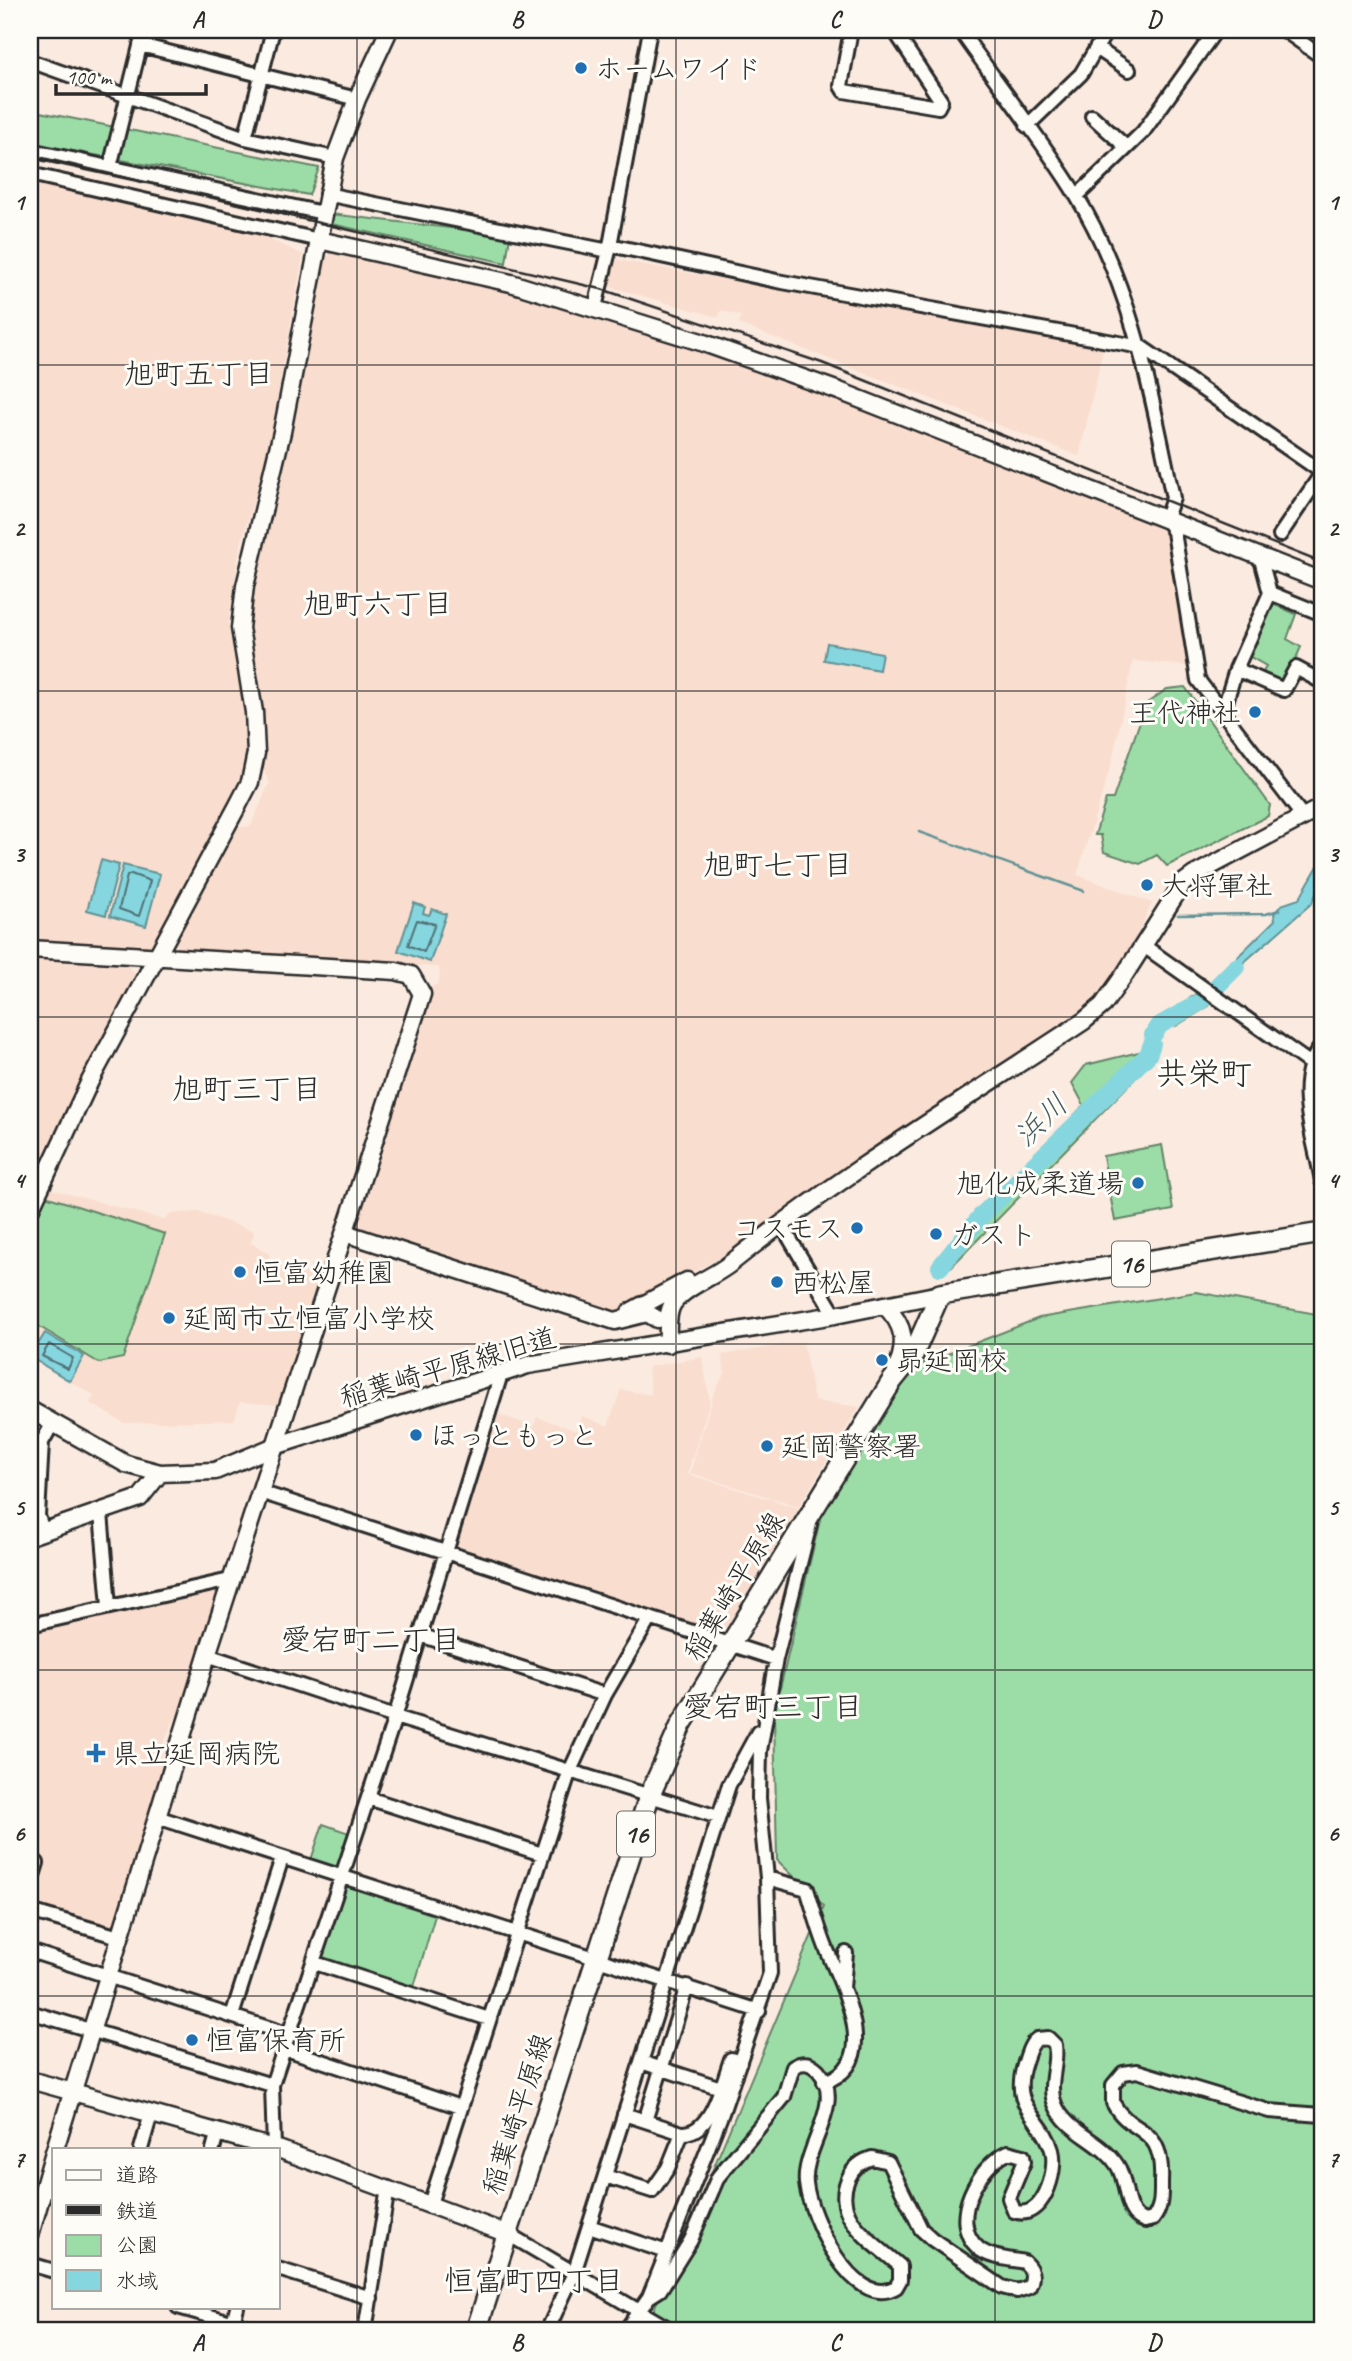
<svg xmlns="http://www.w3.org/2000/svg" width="1352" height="2361" font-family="Caveat,'Klee One',sans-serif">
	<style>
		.built { fill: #f9ddce }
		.green { fill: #9cdda7; stroke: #648469; stroke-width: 2 }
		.water { fill: #85d6de; stroke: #619296; stroke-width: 2 }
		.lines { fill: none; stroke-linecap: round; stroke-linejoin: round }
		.shore { stroke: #4f6f73; stroke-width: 2 }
		.stream { stroke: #619296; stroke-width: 2.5 }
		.river { stroke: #85d6de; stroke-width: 18 }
		.minor-casing { stroke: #2b2b2b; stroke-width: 18 }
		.tertiary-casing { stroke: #2b2b2b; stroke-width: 21 }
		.primary-casing { stroke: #2b2b2b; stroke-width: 24 }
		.minor { stroke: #fdfcf7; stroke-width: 12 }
		.tertiary { stroke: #fdfcf7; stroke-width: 16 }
		.primary { stroke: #fdfcf7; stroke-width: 19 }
		.rail { stroke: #2b2b2b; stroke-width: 2.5 }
		.grid { fill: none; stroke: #2b2b2b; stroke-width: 2; stroke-opacity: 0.55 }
		.poi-dot { fill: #1f6fb2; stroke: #fdfcf7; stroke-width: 2.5 }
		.labels { text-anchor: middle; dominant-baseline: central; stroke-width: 6; stroke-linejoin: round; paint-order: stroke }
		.shield { fill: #fdfcf7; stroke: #6a6a68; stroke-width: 2 }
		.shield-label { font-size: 26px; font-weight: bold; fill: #2b2b2b }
		.poi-label { font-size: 28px; fill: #2b2b2b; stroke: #fdfcf7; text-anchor: start }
		.street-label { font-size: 28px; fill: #2b2b2b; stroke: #fdfcf7 }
		.neighbourhood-label { font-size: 30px; fill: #2b2b2b; stroke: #fdfcf7 }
		.water-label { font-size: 30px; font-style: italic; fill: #465e61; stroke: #fdfcf7 }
		.quarter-label { font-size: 32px; fill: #2b2b2b; stroke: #fdfcf7 }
		.neatline { fill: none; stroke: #2b2b2b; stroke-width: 2.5 }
		.grid-label { font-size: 23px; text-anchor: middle; font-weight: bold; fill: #2b2b2b }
	</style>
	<rect width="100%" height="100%" fill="#fbeadf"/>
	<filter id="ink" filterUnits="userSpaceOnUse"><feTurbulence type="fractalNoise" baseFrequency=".0143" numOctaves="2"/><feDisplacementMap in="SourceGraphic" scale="14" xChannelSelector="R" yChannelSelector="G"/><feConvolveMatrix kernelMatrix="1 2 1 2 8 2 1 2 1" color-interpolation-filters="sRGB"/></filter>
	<g filter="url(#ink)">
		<!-- built -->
		<path class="built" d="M30,183l231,52 42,20 -36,198 -27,94 -12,77 15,83 3,46 -3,20 -92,172 -7,4 -114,-7z
			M331,253l187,41 193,60 130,46 324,125 6,15 19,126 -57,-5 -21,100 -35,114 75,28 -30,63 -28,38 -27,14 2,6 -53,31 -268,187 -136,74 -5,-9 -9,3 -240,-79 -3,-4 77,-240 6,-3 2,-8 -1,-9 -261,-17 -3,-9 59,-113 17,-2 19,-44 -8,-13 3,-39 -15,-105 1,-27 18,-87 11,-32 43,-218z
			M613,259l490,90 -24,107 -340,-132 2,-8 -20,-6 -3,7 -111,-31z
			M30,958l96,6 10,11 -106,210z
			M43,1187l121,33 7,-6 27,-2 56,19 -3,12 18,11 -1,9 53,14 -41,128 -40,-3 -6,18 -110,3 -34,-20 4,-8 -64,-36v-146z
			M803,1342l11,59 45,6 -60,99 -109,-33 24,-80 11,-20 -3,-18z
			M702,1357l8,44 -23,73 112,34 -75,123 -8,2 -262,-84 -3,-7 41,-130 42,15 3,-10 40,14 5,-15 26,10 13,-36 30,5 -3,-28z
			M210,1586l7,7 -37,115 -18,38v27l-6,29 -40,125 -8,4 -78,-25 12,-45 -12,-5v-230z"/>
		<!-- green -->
		<path class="green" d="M30,110l289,58 -10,27 -279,-52z
			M330,214l180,21 -4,28 -179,-40z
			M1268,602l28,12 -9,25 14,8 -18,40 -22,-10 5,-11 -19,-11z
			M1185,687l85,118 -2,11 -101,50 -10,-11 -17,9 -36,-12 -3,-17h-6l11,-36h7l33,-95 21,-15z
			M1198,992l11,14 -33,20 -5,-2 -12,12 -9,1 4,-10z
			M1155,1048v10l-204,209h-7l22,-36 118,-126 -12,-22 14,-18z
			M1162,1145l11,65 -58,11 -12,-65z
			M39,1194l126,40 -42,124 -24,5 -69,-42v-107z
			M1196,1292l126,23v1016h-638l-33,-15 173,-410 -47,-46 -3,-146 49,-207 86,-138 130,-51z
			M323,1824l26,9 -12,36 -26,-9z
			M348,1883l88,29 -23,78 -90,-29 -2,-4 23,-72z"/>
		<!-- water -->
		<path class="water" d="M827,643l55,10 -3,17 -55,-10z
			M1322,859v21l-10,23 -93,81 -5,-4 61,-60 -1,-6 7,-9 18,-6z
			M101,860l18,5 -13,50 -19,-5z
			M123,865l37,9 -14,52 -36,-10z
			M414,903l11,4 -2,6 6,2 3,-6 14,5 -16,48 -32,-11z
			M45,1333l39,23 -14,25 -40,-24z"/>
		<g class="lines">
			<!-- shore -->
			<path class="shore" d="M131,874l19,7 -11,35 -20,-7 8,-33z
				M417,920l18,4 -11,28 -16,-7z
				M49,1344l24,14 -5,11 -26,-13z"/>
			<!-- stream -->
			<path class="stream" d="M919,832l165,59
				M1178,915l88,-1 13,-4"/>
			<!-- river -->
			<path class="river" d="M1153,1035l7,-10 42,-24 34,-34
				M940,1267l42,-52 166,-160 4,-11"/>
			<defs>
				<path id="minor" d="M851,30l-10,56 3,5 94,16 3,-6 -47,-71
					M960,30c38,55 81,108 116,165 57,93 75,199 97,303l-7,20 8,14 24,148 106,138
					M1284,30l38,27
					M140,45l217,54
					M1098,49l31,21
					M30,61l215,77 90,20
					M1092,116l34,31
					M1027,126l54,-52 26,-44
					M245,138l28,-108
					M30,150l293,63
					M110,167l34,-137
					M30,174l289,66
					M326,194l283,57
					M1077,196l66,-64 73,-102
					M610,245l167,36 364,66 181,125
					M595,307l14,-56 41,-221
					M1280,535l42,-62
					M1270,593l52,21
					M1236,669l48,21 12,-22 26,14
					M1222,715l14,-46 34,-76 -10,-37
					M1144,946l178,126
					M1322,1046c-31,33 -7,94 0,135
					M781,1224l54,91
					M260,1492l516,167
					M101,1513l8,93
					M43,1531l-5,-15 4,-74 11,-19
					M30,1625l200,-45
					M420,1635l185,60
					M207,1655l188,62 323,100
					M368,1798l174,56
					M157,1817l602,194
					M30,1860l7,3 -7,23
					M767,1878l40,11c6,19 11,38 18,56 15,39 60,117 -1,137
					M30,1911l89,26
					M30,1951l260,84
					M315,1963l174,56
					M843,1988l3,-35
					M30,2012l242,73
					M232,2016l50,-158
					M286,2049l174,58
					M641,2062l80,26
					M645,2121l42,-135
					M682,2133c30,1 41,-52 49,-74l9,3
					M274,2148l-2,-63 123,-368 106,-343
					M141,2149l10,-35
					M213,2149l5,-18
					M605,2176l47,15 16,-23 14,-35 -58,-19
					M430,2204l139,-431 36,-78 45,-77
					M589,2226l78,26
					M508,2234l165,97
					M30,2264l24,7
					M278,2269l93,29
					M649,2297l11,-7 31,-50 27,-63 66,-80 9,-30 6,-3c9,-2 12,0 19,6 29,32 -16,78 -12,113 3,32 47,129 90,104l4,-7v-14c-25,-23 -69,-47 -52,-87 5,-11 13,-18 24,-21l16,4 33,67 11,10 70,48 15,4 12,-4c5,-10 4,-17 -5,-25 -14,-3 -35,-4 -46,-14 -31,-27 1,-83 30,-96l15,4 1,6 -15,36 5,13c28,11 44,-39 38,-61 -10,-35 -43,-40 -27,-88 3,-9 5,-18 12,-23l11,-1 7,7c3,20 -8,40 0,59 11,28 47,37 62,61 12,17 5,49 28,56l8,-2c9,-12 8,-23 8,-37 3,-60 -29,-44 -48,-79v-18l10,-12 14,-2 132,40 53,4
					M178,2307l85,24
					M231,2330l6,-23
					M365,2331l23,-143
					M547,2331l27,-58 155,-488 29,-53
					M625,2331l24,-34 73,-184 48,-140 -3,-95 -8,-80 1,-47 16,-92 34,-135"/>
				<path id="tertiary" d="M319,240l192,43 190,59 138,49 483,190
					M30,949l366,22 15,4 11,19 -215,661 -152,494
					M30,1210l60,-129 147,-274 13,-25 6,-29 -2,-41 -14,-84 5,-42 37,-154 53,-274 22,-59 32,-69
					M345,1233l270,88 32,-8 10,6
					M884,1305c22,21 23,39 12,66
					M630,1312l57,-31
					M668,1344c0,-13 -2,-32 6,-42 14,-17 40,-25 57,-39 111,-89 234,-163 353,-242l19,-16 22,-31 58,-91 11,-8 128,-68
					M30,1410l96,54 34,9 55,-2 60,-25 253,-81 307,-50 105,-21
					M30,1536l110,-38 20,-25
					M30,2080l251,70 227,84
					M30,2235l24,-83"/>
				<path id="primary" d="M476,2331l173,-534 32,-72 211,-344 21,-26 27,-61 382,-61"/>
			</defs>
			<!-- minor casing -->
			<use href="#minor" class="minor-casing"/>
			<!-- tertiary casing -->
			<use href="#tertiary" class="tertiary-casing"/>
			<!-- primary casing -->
			<use href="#primary" class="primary-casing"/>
			<!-- minor -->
			<use href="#minor" class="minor"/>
			<!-- tertiary -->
			<use href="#tertiary" class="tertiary"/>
			<!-- primary -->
			<use href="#primary" class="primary"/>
			<!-- rail -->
			<path class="rail" d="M30,155l571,134 221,74 500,200"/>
		</g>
	</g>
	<!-- grid -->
	<path class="grid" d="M357,30v2301M676,30v2301M995,30v2301M30,365h1292M30,691h1292M30,1017h1292M30,1344h1292M30,1670h1292M30,1996h1292"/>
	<!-- markers -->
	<g class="poi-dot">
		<circle cx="581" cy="68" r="7"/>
		<circle cx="1255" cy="712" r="7"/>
		<circle cx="1147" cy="885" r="7"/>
		<circle cx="1138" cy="1183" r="7"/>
		<circle cx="857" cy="1228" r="7"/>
		<circle cx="936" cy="1234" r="7"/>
		<circle cx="240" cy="1272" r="7"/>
		<circle cx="777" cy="1282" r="7"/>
		<circle cx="169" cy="1318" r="7"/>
		<circle cx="882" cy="1360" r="7"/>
		<circle cx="416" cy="1435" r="7"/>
		<circle cx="767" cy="1446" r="7"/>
		<path d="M92.5 1742.5h7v7h7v7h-7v7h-7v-7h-7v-7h7z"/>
		<circle cx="192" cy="2040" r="7"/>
	</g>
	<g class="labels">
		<!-- shield labels -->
		<g class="shield">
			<rect x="1112" y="1241.5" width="38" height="45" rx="5"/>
			<rect x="617" y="1811.5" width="38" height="45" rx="5"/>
		</g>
		<g class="shield-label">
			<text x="1131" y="1264">16</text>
			<text x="636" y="1834">16</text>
		</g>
		<!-- poi labels -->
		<g class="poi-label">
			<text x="595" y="68">ホームワイド</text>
			<text x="1241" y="712" text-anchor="end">王代神社</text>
			<text x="1161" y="885">大将軍社</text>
			<text x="1124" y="1183" text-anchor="end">旭化成柔道場</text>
			<text x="843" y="1228" text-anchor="end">コスモス</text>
			<text x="950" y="1234">ガスト</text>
			<text x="254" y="1272">恒富幼稚園</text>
			<text x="791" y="1282">西松屋</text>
			<text x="183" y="1318">延岡市立恒富小学校</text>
			<text x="896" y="1360">昴延岡校</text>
			<text x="430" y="1435">ほっともっと</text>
			<text x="781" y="1446">延岡警察署</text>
			<text x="112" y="1753">県立延岡病院</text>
			<text x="206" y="2040">恒富保育所</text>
		</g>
		<!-- street labels -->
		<g class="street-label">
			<text transform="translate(448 1367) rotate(-16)">稲葉崎平原線旧道</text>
			<text transform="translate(734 1586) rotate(-59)">稲葉崎平原線</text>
			<text transform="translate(517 2114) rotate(-72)">稲葉崎平原線</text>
		</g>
		<!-- neighbourhood labels -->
		<g class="neighbourhood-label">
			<text x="199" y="374">旭町五丁目</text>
			<text x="378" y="604">旭町六丁目</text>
			<text x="778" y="865">旭町七丁目</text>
			<text x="247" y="1089">旭町三丁目</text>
			<text x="371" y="1640">愛宕町二丁目</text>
			<text x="773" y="1707">愛宕町三丁目</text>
			<text x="534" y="2281">恒富町四丁目</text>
		</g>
		<!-- water labels -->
		<g class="water-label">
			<text transform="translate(1041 1120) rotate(-44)">浜川</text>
		</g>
		<!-- quarter labels -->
		<g class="quarter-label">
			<text x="1204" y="1073">共栄町</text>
		</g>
	</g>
	<!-- margin -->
	<rect width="1352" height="2361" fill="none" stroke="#fdfcf7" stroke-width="77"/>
	<!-- legend -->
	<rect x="52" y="2148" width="228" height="161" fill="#fdfcf7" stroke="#a9a8a5" stroke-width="2"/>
	<rect x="66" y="2170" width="35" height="10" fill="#fdfcf7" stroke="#a9a8a5" stroke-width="2"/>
	<text x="116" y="2182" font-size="21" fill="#2b2b2b">道路</text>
	<rect x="66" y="2205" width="35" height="10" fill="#2b2b2b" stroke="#a9a8a5" stroke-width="2"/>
	<text x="116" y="2218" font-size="21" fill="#2b2b2b">鉄道</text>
	<rect x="66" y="2235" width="35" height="21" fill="#9cdda7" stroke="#a9a8a5" stroke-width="2"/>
	<text x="116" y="2252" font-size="21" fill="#2b2b2b">公園</text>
	<rect x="66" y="2270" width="35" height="21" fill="#85d6de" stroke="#a9a8a5" stroke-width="2"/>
	<text x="116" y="2288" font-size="21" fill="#2b2b2b">水域</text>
	<!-- scale -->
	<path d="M56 84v10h150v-10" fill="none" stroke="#2b2b2b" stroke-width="3.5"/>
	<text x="66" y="84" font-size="21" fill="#2b2b2b" stroke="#fdfcf7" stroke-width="5" paint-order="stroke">100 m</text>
	<rect x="38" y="38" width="1276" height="2284" class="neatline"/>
	<g class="grid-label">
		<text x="198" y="27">A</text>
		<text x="517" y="27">B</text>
		<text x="835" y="27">C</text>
		<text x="1154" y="27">D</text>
		<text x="19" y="210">1</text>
		<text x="1333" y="210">1</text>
		<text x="19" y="536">2</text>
		<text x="1333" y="536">2</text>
		<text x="19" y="862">3</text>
		<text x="1333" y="862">3</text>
		<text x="19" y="1188">4</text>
		<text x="1333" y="1188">4</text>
		<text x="19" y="1515">5</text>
		<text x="1333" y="1515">5</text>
		<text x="19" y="1841">6</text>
		<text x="1333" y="1841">6</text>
		<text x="19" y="2167">7</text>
		<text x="1333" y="2167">7</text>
		<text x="198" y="2350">A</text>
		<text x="517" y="2350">B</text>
		<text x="835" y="2350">C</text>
		<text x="1154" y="2350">D</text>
	</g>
</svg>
